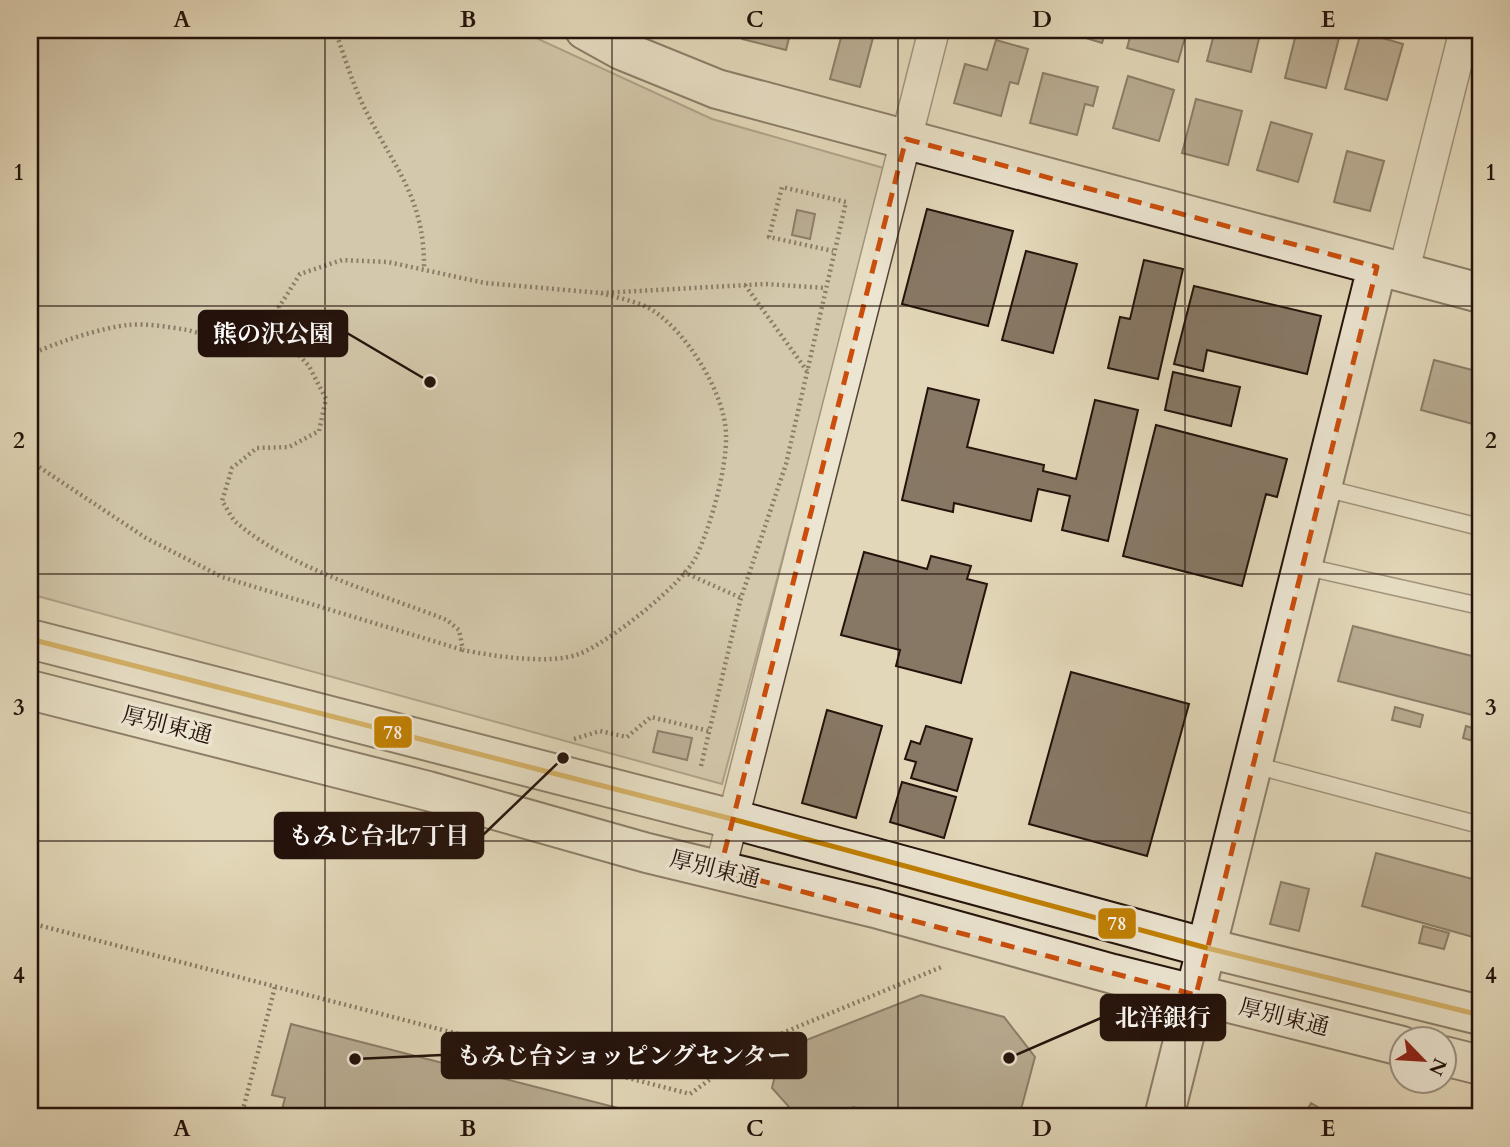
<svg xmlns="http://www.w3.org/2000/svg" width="1510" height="1147" font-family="Cardo,'Noto Serif JP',serif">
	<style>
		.green { fill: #c2b69b; stroke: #736453; stroke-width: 2 }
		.building { fill: #877865; stroke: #24120b; stroke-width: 2 }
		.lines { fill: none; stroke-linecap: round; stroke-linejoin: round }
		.lane-casing { stroke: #544336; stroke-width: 19 }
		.street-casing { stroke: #544336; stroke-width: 33 }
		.secondary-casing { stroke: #24120b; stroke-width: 42 }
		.path { stroke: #24120b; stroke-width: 4.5; stroke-dasharray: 2 3.5; stroke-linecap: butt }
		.lane { stroke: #ece5d1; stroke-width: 16 }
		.street { stroke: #ece5d1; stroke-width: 30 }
		.secondary { stroke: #ece5d1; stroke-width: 38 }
		.bus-1-casing { stroke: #ece5d1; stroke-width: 10 }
		.bus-1 { stroke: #c28103; stroke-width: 5 }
		.marked { fill: none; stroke: #cb4e0c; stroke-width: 5; stroke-dasharray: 14 9; stroke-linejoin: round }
		.grid { fill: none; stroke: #24120b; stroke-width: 2; stroke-opacity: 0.55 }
		.labels { text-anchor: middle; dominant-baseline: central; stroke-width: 7; stroke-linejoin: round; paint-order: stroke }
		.street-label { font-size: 23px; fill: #24120b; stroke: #ece5d1 }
		.leader { fill: none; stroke: #24120b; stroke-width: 2.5 }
		.callout-dot { fill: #24120b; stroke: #ece5d1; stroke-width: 2.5 }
		.callout { fill: #24120b; stroke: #24120b; stroke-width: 2.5 }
		.callout-label { font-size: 24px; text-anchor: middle; font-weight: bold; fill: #fff }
		.line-badge { stroke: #ece5d1; stroke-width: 2.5 }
		.badge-label { font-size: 19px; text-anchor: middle; font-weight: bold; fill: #fff }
		.neatline { fill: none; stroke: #24120b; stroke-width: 2.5 }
		.grid-label { font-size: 23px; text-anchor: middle; font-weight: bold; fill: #24120b }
	</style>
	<rect width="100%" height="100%" fill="#e2d7b8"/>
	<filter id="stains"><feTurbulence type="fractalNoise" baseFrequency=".00286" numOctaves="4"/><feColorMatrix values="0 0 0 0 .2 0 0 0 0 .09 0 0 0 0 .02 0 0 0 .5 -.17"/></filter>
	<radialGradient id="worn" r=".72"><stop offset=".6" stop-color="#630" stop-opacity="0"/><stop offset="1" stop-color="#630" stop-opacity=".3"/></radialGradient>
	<!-- green -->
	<path class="green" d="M30,30h497l11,9 174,80 175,50 -165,615 -692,-190z"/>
	<!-- building -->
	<path class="building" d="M744,30h47l-5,20 -44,-11z
		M843,30h32l-15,57 -30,-8z
		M1060,30h46l-4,13z
		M1132,30h55l-9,32 -51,-14z
		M1215,30h46l-10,42 -44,-11z
		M1297,30l42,8 -13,50 -41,-10z
		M1361,32l42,12 -16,56 -42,-11z
		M996,40l32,9 -10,35 -8,-2 -9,34 -47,-13 11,-39 22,6z
		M1043,73l55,14 -5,19 -8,-2 -8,31 -47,-12z
		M1128,76l46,14 -15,51 -46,-13z
		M1196,99l46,12 -14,54 -46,-12z
		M1271,122l41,12 -14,48 -41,-12z
		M1347,151l37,10 -14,50 -36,-9z
		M927,209l86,22 -25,95 -86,-22z
		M797,210l18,4 -5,25 -18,-4z
		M1026,251l51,13 -24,89 -51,-13z
		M1144,260l39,9 -25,110 -50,-11 12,-51 10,2z
		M1194,286l127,30 -14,58 -100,-24 -4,21 -29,-7z
		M1434,360l46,12v54l-59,-16z
		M1173,372l67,15 -9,39 -66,-16z
		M928,388l51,12 -12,47 77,18 -1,6 33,8 19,-79 43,10 -30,131 -46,-11 8,-34 -32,-7 -7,32 -77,-18 -1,9 -51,-12z
		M1156,425l131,34 -10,38 -11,-3 -24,92 -119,-30z
		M864,552l63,17 4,-13 40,10 -4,13 20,5 -26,99 -65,-17 4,-16 -59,-15z
		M1353,626l127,32v59l-142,-36z
		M1071,672l118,32 -42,152 -118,-32z
		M1395,707l28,8 -3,12 -28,-7z
		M827,710l55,16 -26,92 -54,-15z
		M926,726l46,13 -15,52 -46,-13 5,-16 -11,-3 6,-18 9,3z
		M1466,726l14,4v13l-17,-5z
		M658,731l34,7 -5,22 -34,-8z
		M902,782l54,15 -12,41 -54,-16z
		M1376,853l104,28v58l-118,-33z
		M1281,882l28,7 -10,42 -29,-7z
		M1423,926l26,7 -5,16 -25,-6z
		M921,995l83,22 31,40 -16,60h-138l1,-3 -29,-7 -3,10h-52l-26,-29 9,-38z
		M291,1024l362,93h-373l5,-19 -13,-3z
		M1311,1103l24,14h-32z"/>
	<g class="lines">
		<defs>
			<path id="lane" d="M1320,487l160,40
				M1302,566l178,40
				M1254,765l226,60"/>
			<path id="street" d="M1403,274l62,-244
				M720,870l214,-840"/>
			<path id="secondary" d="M585,30l36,20 96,39 763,204
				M30,639l702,180 475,129 273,67
				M30,690l398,101 219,62 228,55 238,66 289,72
				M1444,1056l36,9
				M1164,1117l213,-850"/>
		</defs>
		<!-- lane casing -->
		<use href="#lane" class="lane-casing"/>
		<!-- street casing -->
		<use href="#street" class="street-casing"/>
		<!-- secondary casing -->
		<use href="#secondary" class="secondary-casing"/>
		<!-- path -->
		<path class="path" d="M335,30c10,28 19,59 33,85 30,58 57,86 56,155
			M745,285l62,86
			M601,293c16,5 37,8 51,17 34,21 73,83 74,124 1,35 -15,91 -30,123 -14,28 -88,86 -117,97 -29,11 -86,2 -116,-4l-4,-20 -12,-10c-66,-26 -155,-50 -210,-97 -6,-5 -10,-15 -15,-22l10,-33 25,-20 32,-1 30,-16 7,-32 -17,-33 -24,-26 -6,-33 21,-33 42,-14 46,2 97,21 116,10 165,-9 59,4
			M30,355c21,-11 74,-28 98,-30 17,-2 42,2 59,5 35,8 69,29 104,17
			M30,461l116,77 76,39 241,73
			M683,572l58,26
			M574,739l26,-8 27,6 24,-20 58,14
			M701,766l40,-168 45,-134 60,-262 -64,-15 -13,50 64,14
			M30,923l660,171 71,-52 183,-76
			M241,1117l34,-130"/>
		<!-- lane -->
		<use href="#lane" class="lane"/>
		<!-- street -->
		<use href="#street" class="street"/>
		<!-- secondary -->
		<use href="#secondary" class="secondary"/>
		<defs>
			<path id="bus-1" d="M30,639l702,180 475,129 273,67"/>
		</defs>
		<!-- bus-1 casing -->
		<use href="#bus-1" class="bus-1-casing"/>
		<!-- bus-1 -->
		<use href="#bus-1" class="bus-1"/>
	</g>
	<!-- marked area -->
	<path d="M0 0H1510V1147H0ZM906,139l471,128 -181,728 -476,-125z" fill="#e2d7b8" fill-opacity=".55" fill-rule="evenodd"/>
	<path class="marked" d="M906,139l471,128 -181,728 -476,-125z"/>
	<!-- grid -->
	<path class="grid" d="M325,30v1087M612,30v1087M898,30v1087M1185,30v1087M30,306h1450M30,574h1450M30,841h1450"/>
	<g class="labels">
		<!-- street labels -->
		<g class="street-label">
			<text transform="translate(167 725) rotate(14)">厚別東通</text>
			<text transform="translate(715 869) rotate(14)">厚別東通</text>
			<text transform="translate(1284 1017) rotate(14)">厚別東通</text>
		</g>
	</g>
	<!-- callouts -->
	<path class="leader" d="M430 382L347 333M563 758L483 835M1009 1058L1101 1018M355 1059L442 1055"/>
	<g class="callout-dot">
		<circle cx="430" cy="382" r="7"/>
		<circle cx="563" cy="758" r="7"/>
		<circle cx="1009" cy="1058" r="7"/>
		<circle cx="355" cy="1059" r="7"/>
	</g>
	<g class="callout">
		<rect x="199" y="311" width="148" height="45" rx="7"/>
		<rect x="275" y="813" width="208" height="45" rx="7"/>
		<rect x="1101" y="995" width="124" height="45" rx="7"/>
		<rect x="442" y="1033" width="364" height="45" rx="7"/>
	</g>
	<g class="callout-label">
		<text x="273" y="342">熊の沢公園</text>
		<text x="379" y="844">もみじ台北7丁目</text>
		<text x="1163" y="1026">北洋銀行</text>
		<text x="624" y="1064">もみじ台ショッピングセンター</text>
	</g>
	<g class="line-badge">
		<rect x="373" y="715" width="40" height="34" rx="7" fill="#c28103"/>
		<rect x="1097" y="907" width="40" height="33" rx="7" fill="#c28103"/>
	</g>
	<g class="badge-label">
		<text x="393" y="739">78</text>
		<text x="1117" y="930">78</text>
	</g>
	<!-- margin -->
	<rect width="1510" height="1147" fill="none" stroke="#e2d7b8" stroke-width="77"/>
	<!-- north arrow -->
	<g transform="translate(1423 1060) rotate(115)"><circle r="33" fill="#ece5d1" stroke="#9c9182" stroke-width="2"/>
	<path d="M0-5L12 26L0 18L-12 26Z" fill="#8f2418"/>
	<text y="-10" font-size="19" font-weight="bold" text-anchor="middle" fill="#24120b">N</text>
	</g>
	<rect x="38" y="38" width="1434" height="1070" class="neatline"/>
	<g class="grid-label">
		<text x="182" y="27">A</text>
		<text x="468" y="27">B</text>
		<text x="755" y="27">C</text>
		<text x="1042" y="27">D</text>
		<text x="1328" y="27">E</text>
		<text x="19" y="180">1</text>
		<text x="1491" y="180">1</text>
		<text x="19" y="448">2</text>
		<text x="1491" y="448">2</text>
		<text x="19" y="715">3</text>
		<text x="1491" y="715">3</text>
		<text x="19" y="983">4</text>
		<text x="1491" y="983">4</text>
		<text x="182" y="1136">A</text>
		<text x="468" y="1136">B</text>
		<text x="755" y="1136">C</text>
		<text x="1042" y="1136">D</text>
		<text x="1328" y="1136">E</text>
	</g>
	<rect width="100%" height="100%" filter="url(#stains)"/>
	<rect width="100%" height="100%" fill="url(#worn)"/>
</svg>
